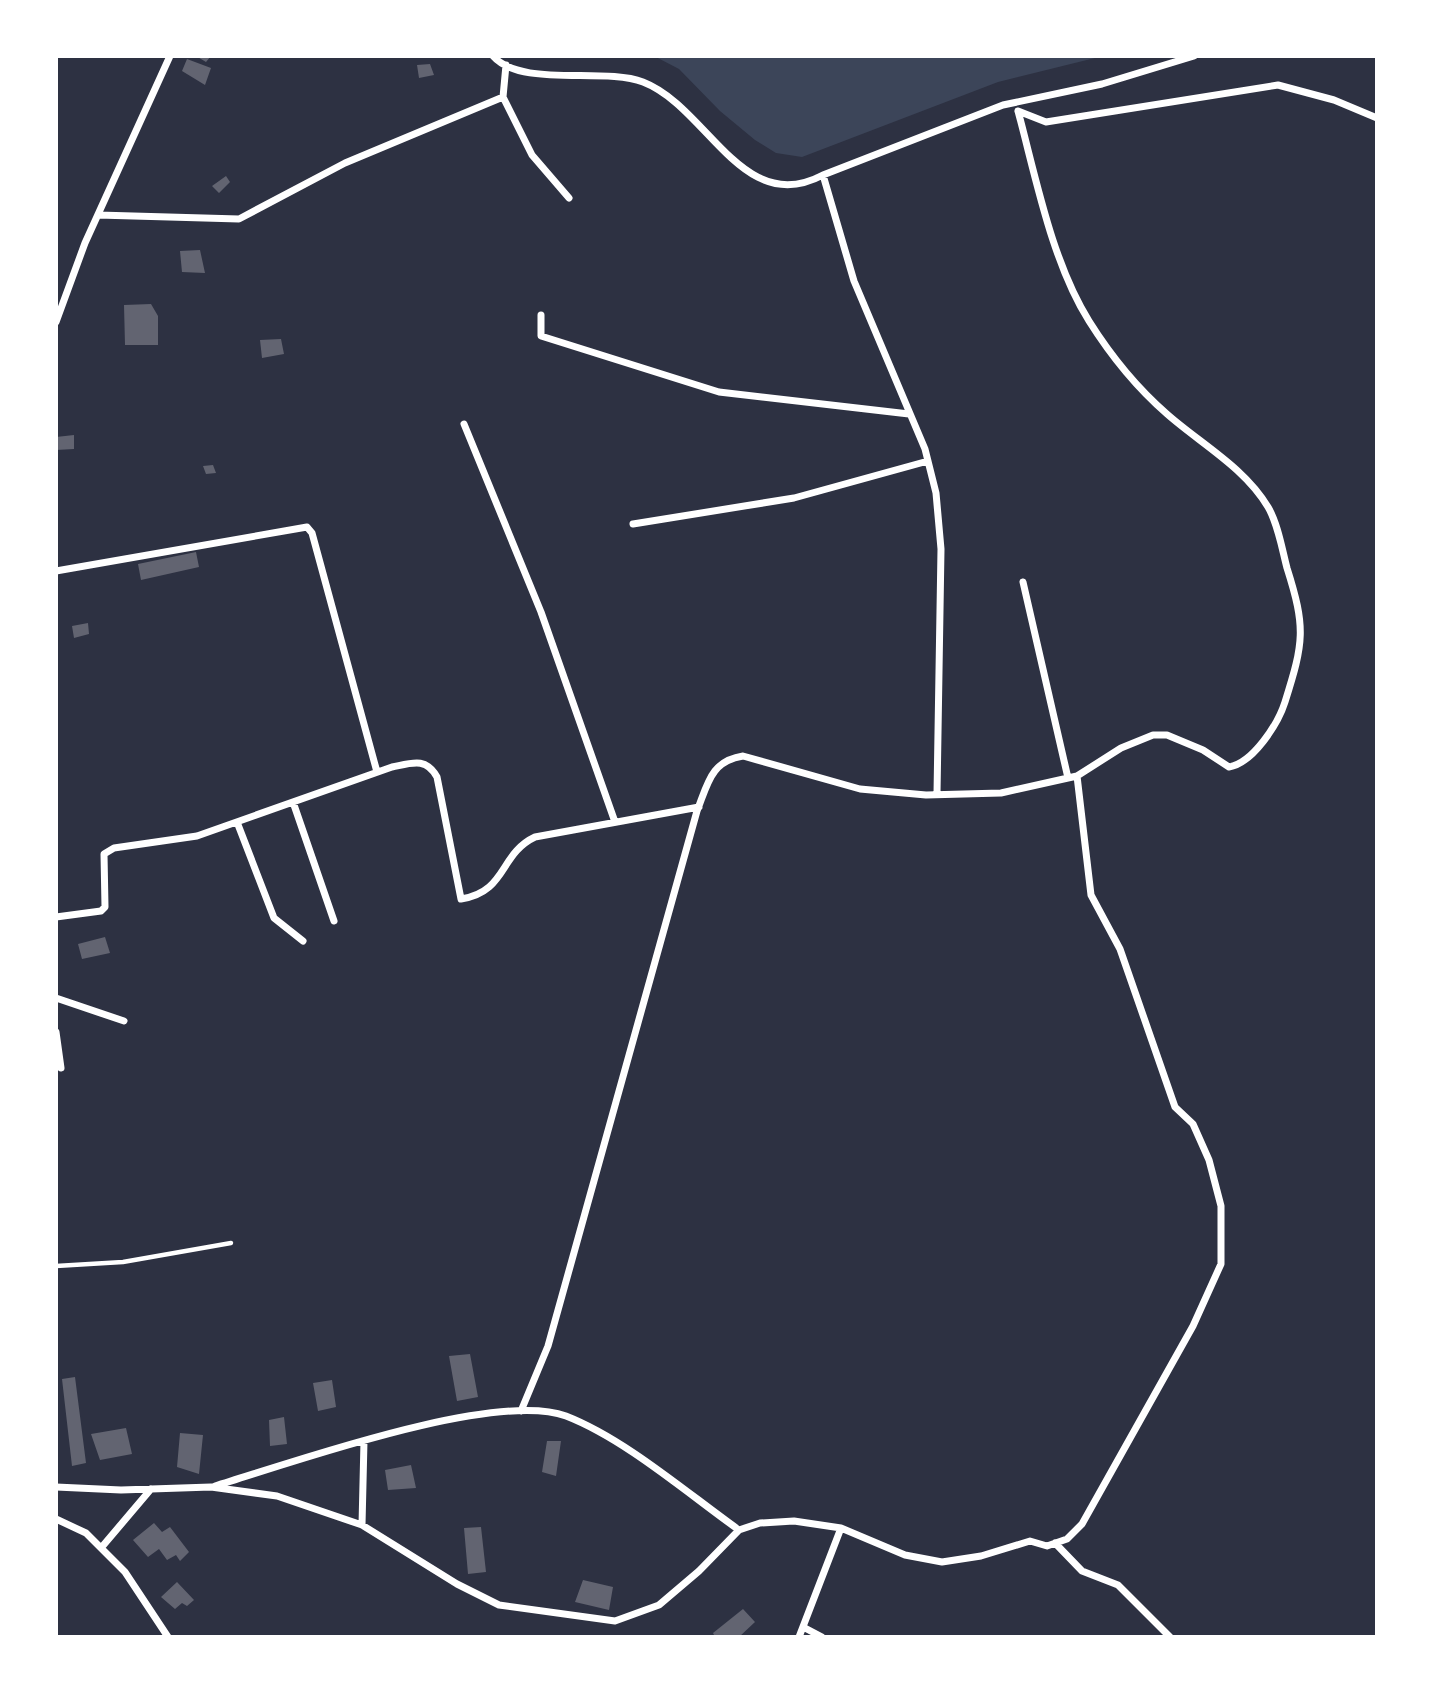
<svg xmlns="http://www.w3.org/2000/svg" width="1433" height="1693" font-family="'Crimson Pro',serif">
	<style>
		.green { fill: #3c4559 }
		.building { fill: #626471 }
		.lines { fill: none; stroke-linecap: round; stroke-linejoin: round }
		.service { stroke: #fff; stroke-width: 4.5 }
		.minor { stroke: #fff; stroke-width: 7 }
	</style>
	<rect width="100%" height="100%" fill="#2d3142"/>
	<!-- green -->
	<path class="green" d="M654,56h449l-105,26 -196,75 -26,-4 -21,-13 -35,-29 -41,-42z"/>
	<!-- building -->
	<path class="building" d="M196,56h15l-5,6z
		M187,59l24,9 -6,17 -23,-14z
		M430,64l4,11 -15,3 -2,-13z
		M226,176l4,6 -11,11 -7,-7z
		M200,250l5,23 -23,-1 -2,-21z
		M151,304l7,12v29h-33l-1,-40z
		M281,339l3,15 -22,4 -2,-18z
		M74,435v14l-18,1v-13z
		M213,465l3,8 -10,1 -3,-8z
		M196,552l3,15 -58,13 -3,-16z
		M88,623l1,11 -15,4 -2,-12z
		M105,937l5,16 -28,6 -4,-15z
		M470,1354l8,43 -21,4 -8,-45z
		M75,1377l11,86 -14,3 -10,-87z
		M332,1380l4,27 -18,4 -5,-28z
		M284,1417l3,27 -17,2 -1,-26z
		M126,1428l6,26 -32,6 -9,-26z
		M180,1433l23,2 -4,39 -22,-7z
		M547,1441h14l-5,35 -14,-4z
		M411,1465l5,23 -28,2 -3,-20z
		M154,1523l8,9 8,-5 19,25 -9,9 -4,-6 -9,5 -8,-11 -11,8 -15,-17z
		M481,1527l5,45 -18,2 -4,-46z
		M583,1580l30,7 -4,23 -34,-8z
		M177,1582l17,18 -7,6 -5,-3 -7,6 -14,-12z
		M743,1609l12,13 -16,15h-24l-2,-4z"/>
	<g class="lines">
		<!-- service -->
		<path class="service" d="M56,1266l67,-4 108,-19"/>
		<!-- minor -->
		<path class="minor" d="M493,56c28,32 110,11 150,26 65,25 99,136 180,93l180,-70 99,-21 92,-28
			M503,97l29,58 37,43
			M1018,111l28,11 232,-37 56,15 43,18
			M823,175l31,106 71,168 11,44 5,56 -4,245
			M98,215l141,4 106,-56 158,-66 3,-32
			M541,315v21l178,56 190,22
			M56,322l29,-79 85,-187
			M464,424l77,188 74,210
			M633,524l161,-26 134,-37
			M56,571l251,-44 5,6 65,239
			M1023,582l45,196
			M293,802l41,119
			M237,822l37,96 29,23
			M56,917l45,-6 4,-4 -1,-53 10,-6 83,-12 195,-69c20,-4 34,-10 45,10l24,122c46,-7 38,-45 74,-62l164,-30
			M56,998l68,23
			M56,1032l5,36
			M521,1411l27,-65 149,-535c11,-28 14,-50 46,-55l117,33 66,6 75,-2 76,-17 44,-28 32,-13h14l36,15 26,17c24,-4 49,-43 56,-65 19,-60 21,-74 2,-134 -5,-19 -9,-44 -19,-61 -24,-40 -67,-63 -101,-93 -31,-27 -56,-58 -78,-93 -37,-59 -53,-143 -71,-210
			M215,1486c76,-23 280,-96 351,-70 59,23 121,77 173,114
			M56,1487l65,3 90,-3 66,9 85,29 95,59 42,21 116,16 44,-16 40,-34 40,-41 21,-7 34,-2 47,7 64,27 37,7 39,-6 49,-15 17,5 20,-7 15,-15 111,-198 28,-62v-58l-12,-46 -16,-36 -18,-17 -55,-158 -29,-54 -14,-119
			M56,1519l30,14 39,39 43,65
			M362,1525l2,-84
			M1055,1543l27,28 36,14 52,52
			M101,1548l50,-59
			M803,1627l19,10
			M799,1637l42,-109"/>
	</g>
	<!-- border -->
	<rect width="1433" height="1693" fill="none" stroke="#ffffff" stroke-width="116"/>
</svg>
